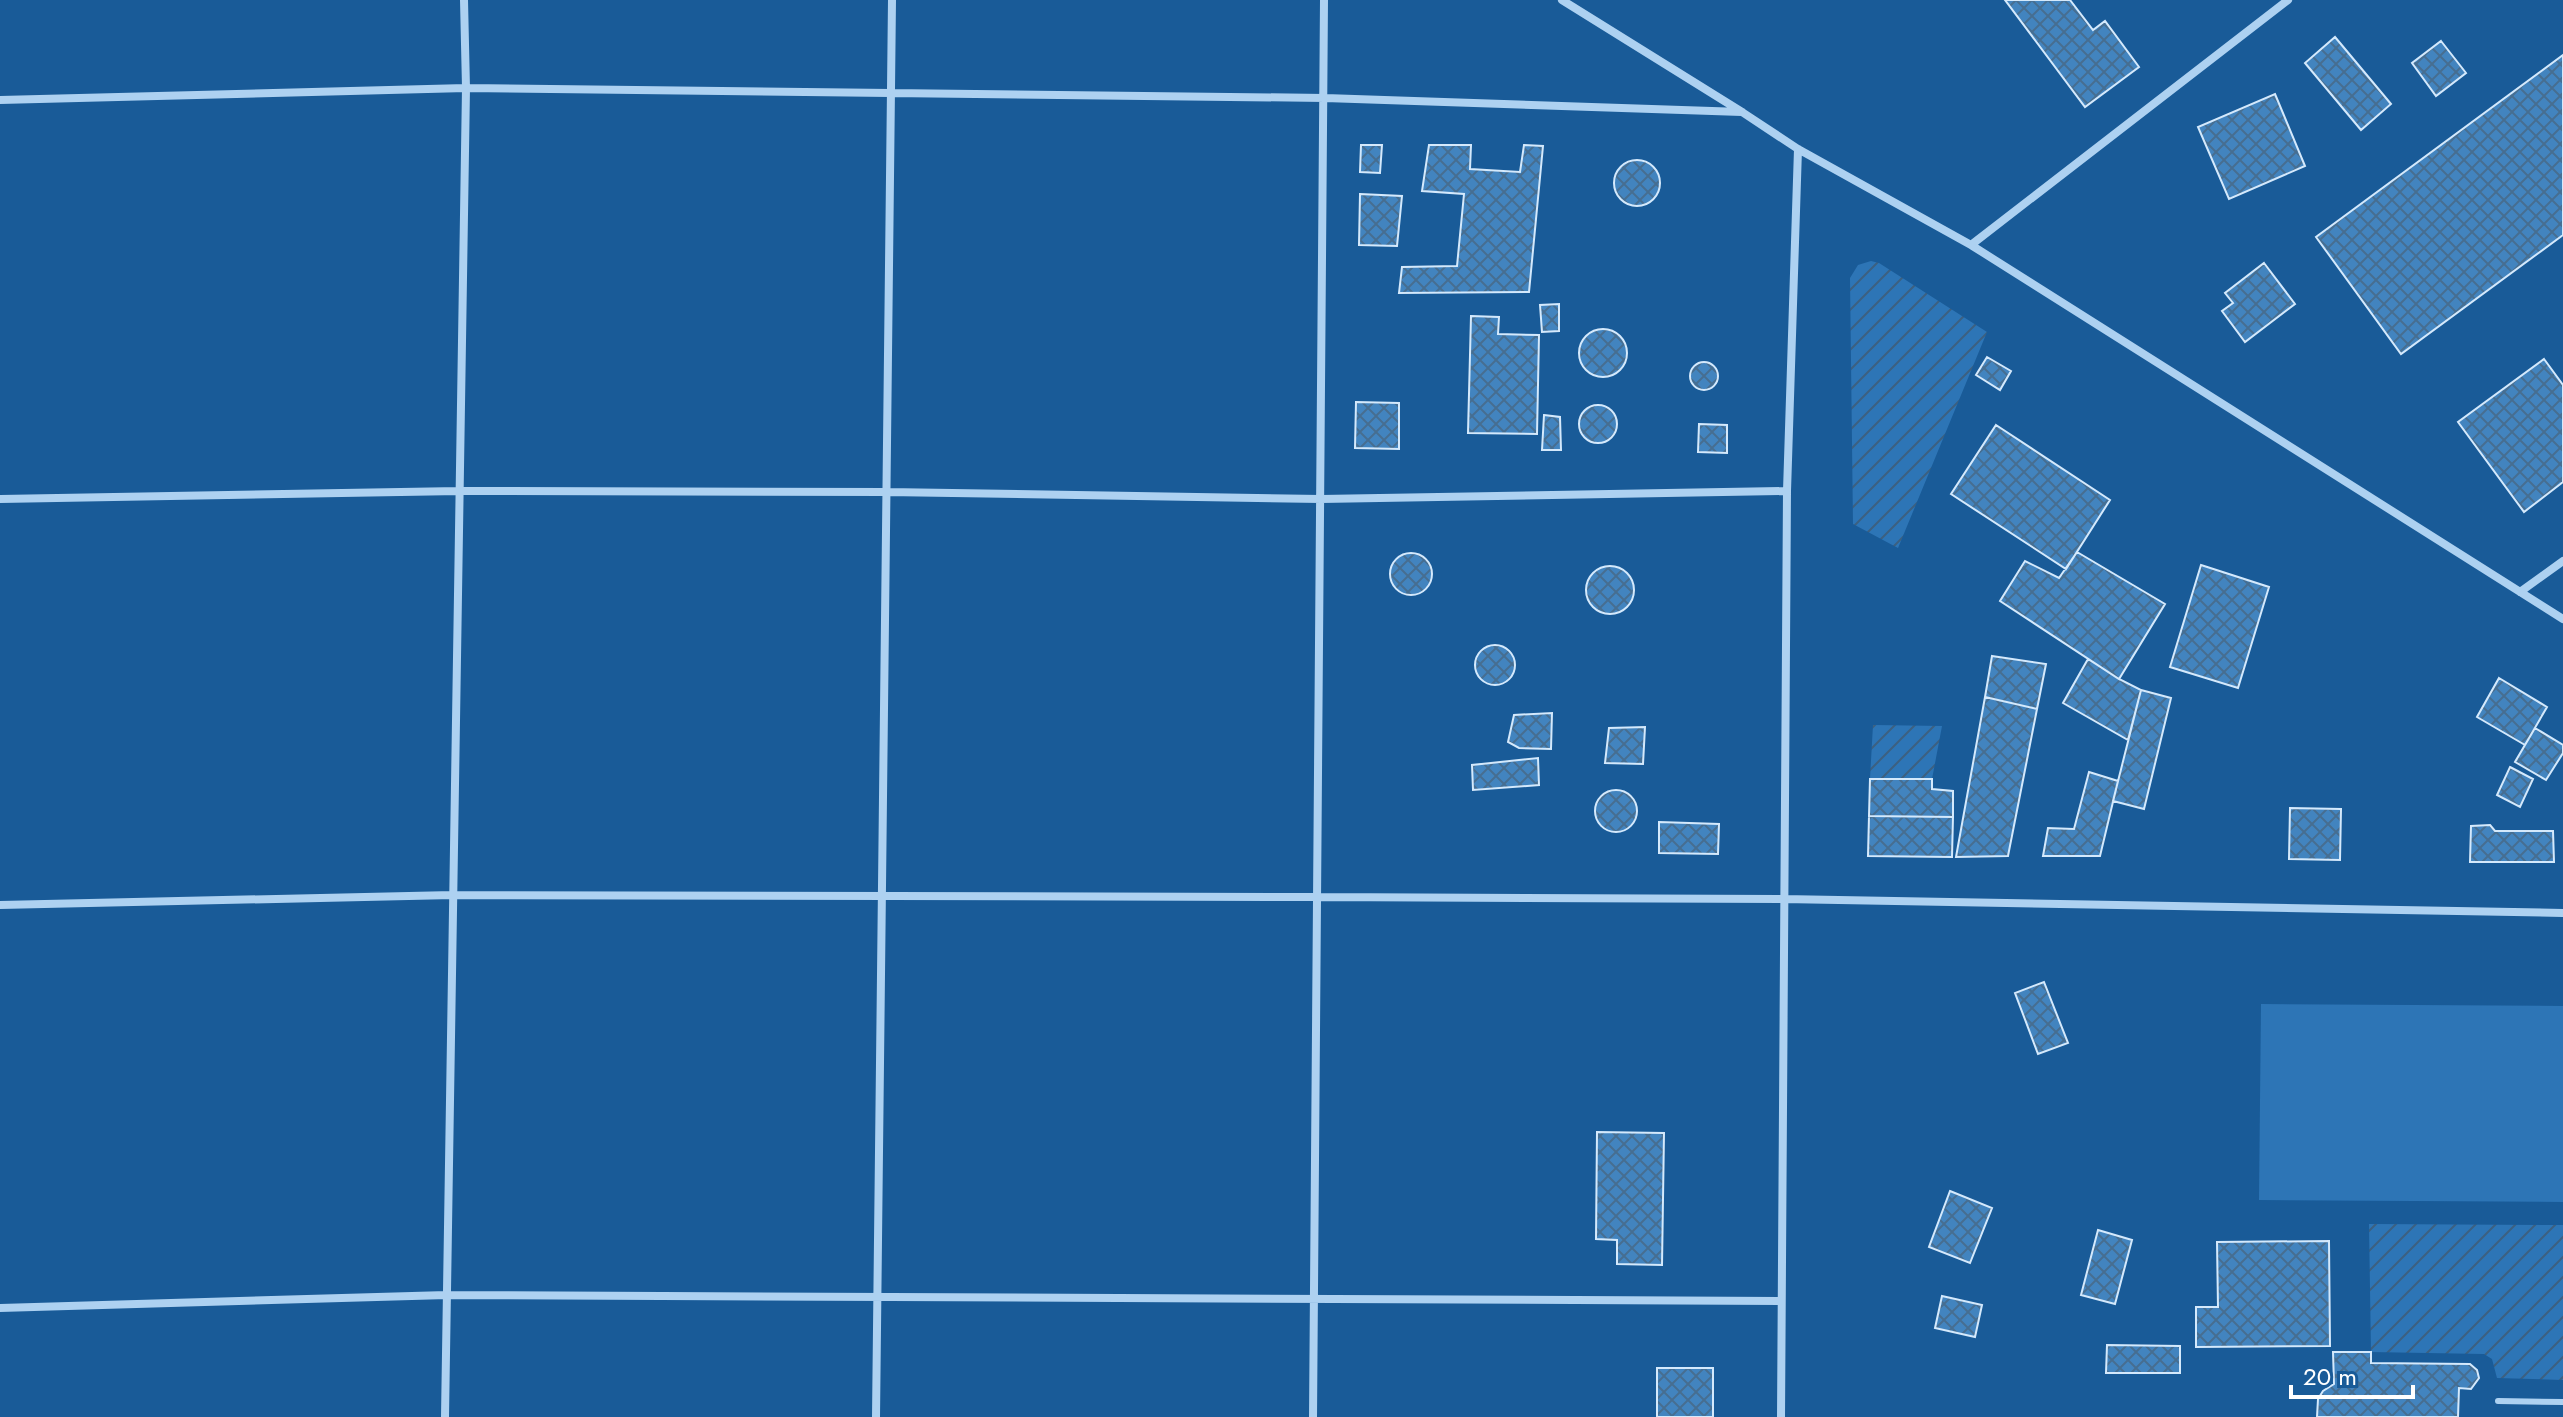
<svg xmlns="http://www.w3.org/2000/svg" width="2563" height="1417" font-family="Jost,sans-serif">
	<style>
		.park { fill: #2d75b6 }
		.garden { fill: url(#garden-furrows) }
		.building { fill: url(#building-cross-hatch); stroke: #d4e9fc; stroke-width: 2 }
		.lines { fill: none; stroke-linecap: round; stroke-linejoin: round }
		.service { stroke: #add1f1; stroke-width: 6 }
		.minor { stroke: #add1f1; stroke-width: 8 }
	</style>
	<defs>
		<pattern id="garden-furrows" width="10" height="10" patternUnits="userSpaceOnUse" patternTransform="scale(2)"><rect width="10" height="10" fill="#2d75b6"/><path d="M-1 1l2-2M0 10L10 0M9 11l2-2" fill="none" stroke="#3c6081"/></pattern>
		<pattern id="building-cross-hatch" width="8" height="8" patternUnits="userSpaceOnUse" patternTransform="scale(2)"><rect width="8" height="8" fill="#4284bf"/><path d="M0 0l8 8M0 8l8-8" fill="none" stroke="#466e91"/></pattern>
	</defs>
	<rect width="100%" height="100%" fill="#195b98"/>
	<!-- park -->
	<path class="park" d="M2261,1004l302,2v196l-304,-2z"/>
	<!-- garden -->
	<path class="garden" d="M1871,261l8,2 108,69 -89,216 -45,-24 -3,-246 8,-13z
		M1873,725l69,1 -10,53h-62z
		M2369,1224l194,1v155l-66,-2 -5,-19 -8,-5 -113,-2z"/>
	<!-- building -->
	<path class="building" d="M2005,0h65l23,30 12,-9 34,46 -54,40z
		M2335,37l56,67 -30,26 -56,-67z
		M2441,41l25,32 -30,23 -24,-33z
		M2563,55v180l-162,119 -85,-117z
		M2275,94l30,72 -76,33 -31,-72z
		M1361,145h21l-2,28 -20,-1z
		M1429,145h42l-1,24 50,3 4,-27 19,1 -14,146 -130,1 3,-26 55,-1 7,-72 -42,-3z
		M1614 183a23 23 0 1 1 46 0a23 23 0 1 1-46 0Z
		M1360,194l42,2 -5,50 -38,-1z
		M2264,263l31,41 -50,38 -23,-31 11,-8 -8,-10z
		M1559,304v27l-17,1 -2,-27z
		M1471,316l28,1 -1,17 41,1 -2,99 -69,-1z
		M1579 353a24 24 0 1 1 48 0a24 24 0 1 1-48 0Z
		M1987,357l24,14 -11,19 -24,-15z
		M2544,359l19,26v97l-39,30 -66,-90z
		M1690 376a14 14 0 1 1 28 0a14 14 0 1 1-28 0Z
		M1356,402l43,1v46l-44,-1z
		M1579 424a19 19 0 1 1 38 0a19 19 0 1 1-38 0Z
		M1544,415l16,2 1,33h-19z
		M1699,424l28,1v28l-29,-1z
		M1996,425l114,75 -44,69 -115,-75z
		M2077,552l88,52 -46,75 -119,-78 25,-40 34,17z
		M1390 574a21 21 0 1 1 42 0a21 21 0 1 1-42 0Z
		M2201,565l68,22 -31,101 -68,-21z
		M1586 590a24 24 0 1 1 48 0a24 24 0 1 1-48 0Z
		M1475 665a20 20 0 1 1 40 0a20 20 0 1 1-40 0Z
		M1992,656l54,8 -9,45 -52,-12z
		M2088,659l31,20 22,11 -13,50 -65,-37z
		M2499,678l48,29 -22,38 -48,-28z
		M2141,690l30,8 -27,111 -31,-8z
		M1985,697l52,12 -29,147 -52,1z
		M1552,713l-1,36 -32,-1 -11,-6 6,-27z
		M1645,727l-2,37 -38,-1 4,-35z
		M2535,728l28,17v8l-17,27 -31,-18z
		M1538,758l1,27 -66,5 -1,-25z
		M2510,767l23,12 -13,28 -23,-12z
		M2089,772l29,9 -18,75h-57l5,-28 26,1z
		M1870,779h62v10l21,2v26l-84,-1z
		M1595 811a21 21 0 1 1 42 0a21 21 0 1 1-42 0Z
		M2290,808l51,1 -1,51 -51,-1z
		M1869,816l84,1 -1,40 -84,-1z
		M1659,822l60,2 -1,30 -59,-1z
		M2490,825l5,6h58l1,31h-84l1,-36z
		M2044,982l24,61 -30,11 -23,-61z
		M1597,1132l67,1 -2,132 -45,-1v-24l-21,-1z
		M1950,1191l42,17 -22,55 -41,-16z
		M2098,1230l34,10 -17,64 -34,-9z
		M2329,1241l1,105 -134,1v-40h22l-1,-65z
		M1942,1296l40,9 -7,32 -40,-9z
		M2107,1345l73,1v27h-74z
		M2333,1352h38v11l99,1 7,6 2,8 -8,11 -12,-1 -1,29h-141l1,-18 5,-8 11,-7z
		M1657,1368h56v49h-56z"/>
	<g class="lines">
		<!-- service -->
		<path class="service" d="M2498,1401l65,1"/>
		<!-- minor -->
		<path class="minor" d="M1562,0l180,112 56,37 173,96 592,374
			M0,100l466,-12 859,10 417,14
			M1971,245l317,-245
			M0,499l459,-8 428,1 434,7 466,-8
			M2520,592l43,-31
			M0,905l453,-10 865,2 465,2 780,14
			M0,1308l447,-13 1333,6
			M445,1417l21,-1329 -2,-88
			M876,1417l16,-1417
			M1313,1417l11,-1417
			M1781,1417l6,-926 11,-342"/>
	</g>
	<!-- scale -->
	<path d="M2291 1385v12h122v-12" fill="none" stroke="#ffffff" stroke-width="4"/>
	<text x="2303" y="1385" font-size="24" fill="#ffffff" stroke="#195b98" stroke-width="6" paint-order="stroke">20 m</text>
</svg>
